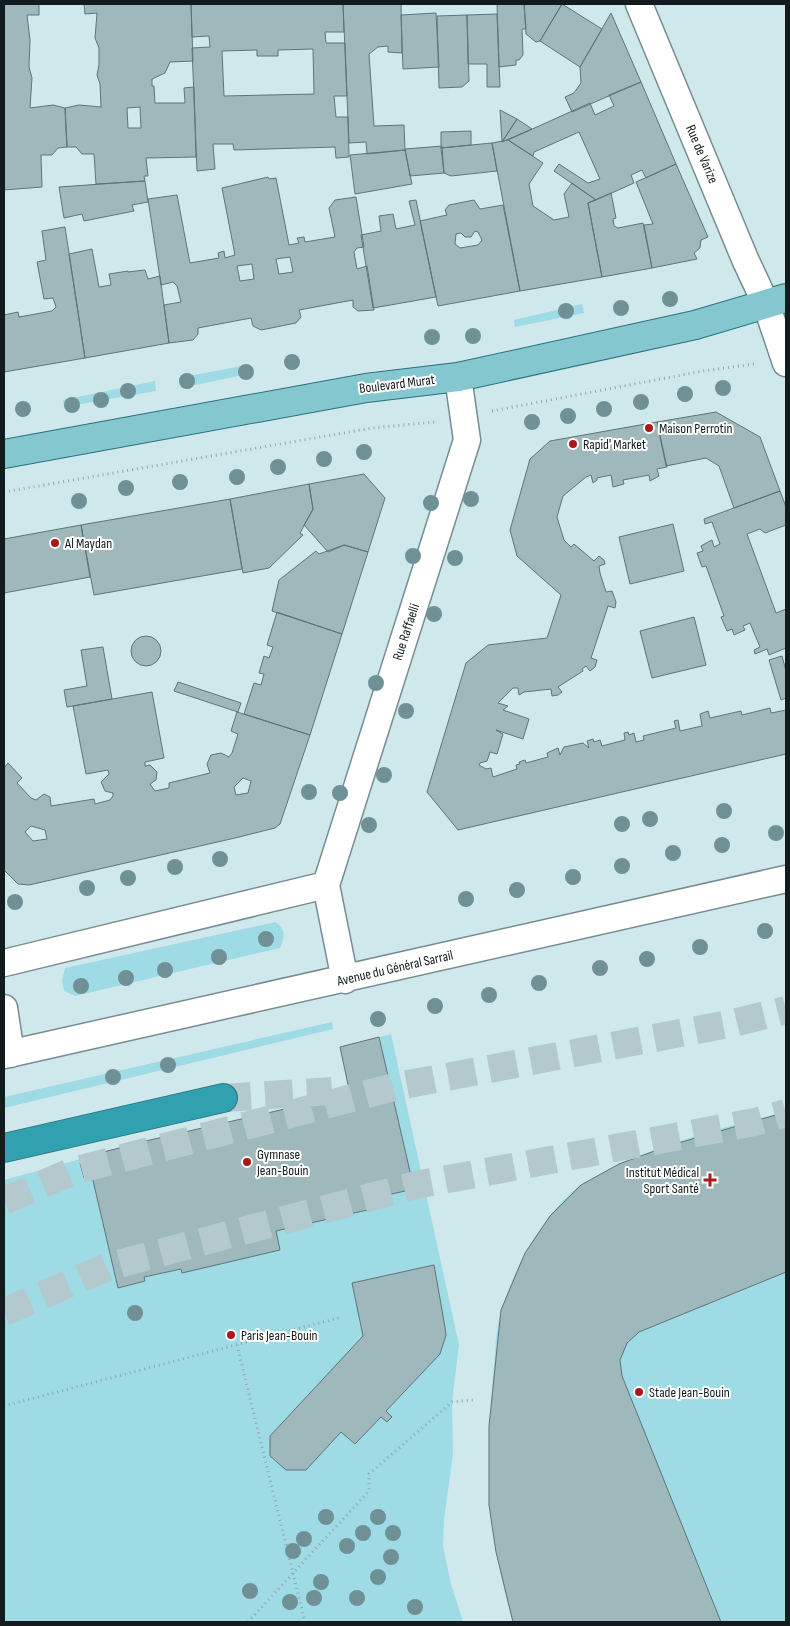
<svg xmlns="http://www.w3.org/2000/svg" width="790" height="1626" font-family="'Sofia Sans Condensed',sans-serif">
	<style>
		.green { fill: #9edbe4 }
		.building { fill: #9fb8bb; stroke: #5d7578; fill-rule: evenodd }
		.lines { fill: none; stroke-linecap: round; stroke-linejoin: round }
		.highway-tunnel { stroke: #b3c9cd; stroke-width: 28; stroke-dasharray: 28 14; stroke-linecap: butt }
		.street-casing { stroke: #768d91; stroke-width: 29 }
		.primary-casing { stroke: #27727c; stroke-width: 30 }
		.highway-casing { stroke: #27727c; stroke-width: 30 }
		.path { stroke: #92a6aa; stroke-width: 3; stroke-dasharray: 1 4; stroke-linecap: butt }
		.street { stroke: #fff; stroke-width: 26 }
		.primary { stroke: #84c7cf; stroke-width: 28 }
		.highway { stroke: #32a1af; stroke-width: 28 }
		.tree { fill: #6f9095 }
		.poi-dot { fill: #ab181b; stroke: #fff; stroke-width: 2 }
		.labels { text-anchor: middle; dominant-baseline: central; stroke-width: 4; stroke-linejoin: round; paint-order: stroke }
		.street-label { font-size: 14px; fill: #121b1d; stroke: #fff }
		.poi-label { font-size: 14px; fill: #121b1d; stroke: #fff; text-anchor: start }
	</style>
	<rect width="100%" height="100%" fill="#cfe8ec"/>
	<!-- green -->
	<path class="green" d="M582,304l2,9 -69,14 -1,-7z
		M241,366l2,9 -62,13 -2,-10z
		M155,381l1,10 -92,16 -1,-7z
		M276,922c10,9 9,14 4,26l-205,48 -11,-5 -2,-10 3,-13z
		M332,1022l1,7 -329,79v-11z
		M391,1034l68,311 -7,57 1,52 -9,66 -1,26 8,38 12,38h-459v-442l146,-40 200,-46 -10,-47z
		M786,1112v510h-273c-25,-81 -27,-159 -20,-243 2,-23 2,-49 9,-71 14,-45 41,-93 78,-123 7,-5 16,-8 24,-12 51,-28 126,-48 182,-61z"/>
	<!-- building -->
	<path class="building" d="M4,4h35v11h-12l3,25 -1,27 3,11 -2,30 23,-3 12,3 2,39 -9,1 -6,7h-11l1,32 -38,3z
		M84,4h107l2,57 -23,1 -5,11 -13,6v7h2l1,17h30l-1,-15 10,-1 2,70 -50,1 2,18h-4l1,5 -49,3 -2,-30h-12l-6,-7h-9l-2,-39 14,-3 22,2 -1,-23 -3,-9 2,-10v-17l-4,-10 2,-25 -12,1zM140,107l1,21h-13l-1,-20z
		M191,4h152l1,28h-19l1,11h19l2,53h-13l2,21h12l1,40 -13,1 -1,-11 -101,3 -1,-6h-20l2,25 -18,2 -5,-123 18,-1 -1,-11 -17,1zM313,49l1,45 -90,2 -2,-45 35,-1v6h21v-6z
		M343,4h58l1,49 -14,-1v-6l-10,1 -9,7 5,72 30,-1 1,25 -38,4 -1,-12 -17,1z
		M497,4h27l2,25h-4l1,26 -4,5h-3v5l-17,2z
		M524,4h38l-22,37 -4,1 -10,-8z
		M562,4l40,25 -22,38 -40,-26z
		M436,13l3,54 -36,2 -2,-54z
		M611,13l30,69 -69,30 -7,-15 9,-4 7,-10 -1,-16z
		M497,14l3,73h-13v-23h-19l-1,-49z
		M467,15l2,66 -7,6 -23,1 -2,-72z
		M641,82l35,82 -30,14 -4,-8 -11,5 3,8 -38,17 -42,-29 5,-7 29,19 12,-4 -21,-47 -45,20 -1,4 -25,-16 82,-37 5,12 19,-9 -5,-11z
		M500,110l17,9 -15,23z
		M517,119l15,10 -30,13z
		M471,131v14l-30,3v-16z
		M508,140l35,23 -14,21 4,22 21,14 15,-3 -5,-23 8,-11 24,17 -8,3 14,74 -82,14 -28,-148z
		M492,143l5,28 -46,5 -7,-3 -3,-25z
		M442,146l2,27 -34,3 -5,-27z
		M405,150l7,34 -57,10 -5,-39z
		M676,164l32,73 -7,3 -1,8 -6,5 3,6 -45,9 -8,-43 9,-1 -17,-42z
		M268,177l1,2 7,-1 13,67 10,-2 -2,-5 7,-1 1,5 30,-5 -6,-29 6,-8 21,-3 8,50 -7,1 -3,4 3,17 10,-3 7,44 -16,1 -5,-4v-7l-54,10 2,7 -5,6 -35,7 -8,-4 -2,-8 -53,10v6l-5,6 -24,3 -5,-38 17,-3 -4,-16 -4,-4 -12,3 -13,-86 29,-4 13,68 29,-5 -1,-5 6,-2 1,7 10,-3 -13,-67zM290,257l3,15 -14,2 -3,-15zM252,264l2,15 -14,2 -3,-15z
		M145,181l3,21 -16,3 2,6 -50,10 -2,-7 -18,4 -5,-31z
		M611,193l5,25 -3,1 1,7 4,2 25,-5 9,45 -50,9 -14,-74z
		M416,200l20,97 -63,11 -12,-73 20,-4 -2,-15 14,-2 3,15 19,-4 -6,-24z
		M474,200l6,9 23,-4 17,86 -82,15 -18,-85 27,-6 -2,-5 4,-5zM475,231l3,1 4,8 -4,5 -18,3 -5,-4 1,-10 5,-1 4,4h6z
		M65,227l20,131 -81,14v-57l14,-3 1,5 33,-6 4,-4 -3,-9 -9,1 -7,-37 9,-2 -4,-29z
		M92,249l7,38 12,-2 -2,-11 19,-3v1l17,-2 3,9 12,-3 9,67 -84,15 -16,-104z
		M716,412l44,25 20,54 -46,17 -15,-42 -13,-8 -40,8 -9,-44z
		M657,422l10,45 -10,2 2,7 -9,5 -1,-6 -26,5 1,4 -11,3 -2,-12 -14,3v2l-4,3 -2,-8 -5,2 -23,19 -6,21 7,23 7,7 3,-3 20,17 5,-5 5,4 1,4 -6,2 1,7 6,19 6,-1 4,11 -1,6 -7,-2 -17,52 6,2 -2,7 -5,4 -4,-5 -4,3 1,2 -25,16 4,5 -4,3 -6,1 -1,-7 -27,3 -5,3 -1,-7h-5l-15,15 10,3 -5,4 26,9 -6,20 -27,-9 7,4 -6,20 -7,-2 -3,9 -7,2 -1,2 7,4 5,-1 2,9 24,-8 -1,-4 4,-1 -1,-2 6,-2 1,3 22,-6 -1,-4 11,-5 2,7 4,-8 19,-4 6,5 -2,-7 6,-2 1,3 6,-2 2,6 23,-6 -1,-7 4,-1 1,3 5,-2 2,9 8,-2 -1,-4 33,-8 -2,-7 4,-1 2,11 22,-5 -2,-12 8,-3 2,7 31,-7 1,4 28,-7 1,5 15,-3v44l-328,76 -31,-38 39,-129 22,-18 59,-7 14,-43 -44,-39 -7,-26 20,-71 20,-18z
		M364,474l21,24 -17,54 -24,-7 -16,7 -24,-27 9,-16 -4,-25z
		M309,484l4,25 -13,24 3,2 -34,33 -26,5 -13,-74z
		M780,491l6,16v18l-21,8 -5,-4 -13,5 29,79 10,-4v39l-17,7 -2,-6 -12,5 -1,-4 6,-3 -10,-24 -7,3 2,4 -11,5 -2,-6 -5,2 -6,-14 3,-1 -18,-50 -4,1 -5,-14 6,-2 -2,-5 7,-4 4,-2 2,7 6,-3 -8,-22 -7,2 -1,-5z
		M230,499l12,70 -148,26 -13,-70z
		M673,524l11,47 -54,13 -11,-47z
		M81,525l9,52 -86,16v-54z
		M344,545l24,7 -26,82 -70,-23 7,-31 37,-29 3,3z
		M277,612l65,22 -32,101 -66,-21 10,-31 7,2 3,-11 -5,-1 5,-17 5,2 4,-11 -6,-2z
		M694,617l12,48 -54,13 -12,-47z
		M131 651a15 15 0 1 1 30 0a15 15 0 1 1-30 0Z
		M103,647l9,52 -45,8 -3,-17 23,-4 -6,-36z
		M782,656l4,15v27l-5,2 -12,-40z
		M178,682l63,21 -3,9 -64,-21z
		M152,692l12,66 -19,4v4l5,-1 7,7 -1,8 -6,4 5,7 14,-3v-5l41,-10 -3,-9 4,-9 10,-2 8,4 3,-4 6,-19 -7,-3 6,-19 73,23 -30,89 -5,4 -40,10 -206,47 -11,-1 -14,-14v-102l4,-5 14,15 -5,5 14,15 5,2 8,-6 6,3 1,9 43,-7 1,5 15,-4 3,-4v-3l-8,-2 -4,-9 8,-8 -1,-4 -22,4 -13,-68zM243,778l8,3 -3,12 -12,2 -2,-8zM31,826l14,4 2,9 -14,2 -8,-9z
		M379,1037l35,152 -40,9 2,10 -100,23 4,19 -98,23 -1,-4 -37,8 1,4 -27,7 -26,-112 -8,2 -4,-15 9,-2 -1,-5 62,-16 200,-46 -10,-47z
		M786,1112v160l-147,60 -12,11 -7,17 2,16 99,246h-208l-17,-70 -7,-47v-79l12,-116 24,-57 25,-37 31,-31 38,-21 49,-18z
		M434,1265l11,62 1,8 -6,19 -54,57 6,6 -5,5 -6,-5 -26,27 -14,-12 -35,38h-20l-16,-14v-20l93,-100 -11,-53z"/>
	<g class="lines">
		<!-- highway-tunnel -->
		<path class="highway-tunnel" d="M223,1098l109,-7
			M4,1201l69,-30 325,-85 331,-62 57,-14
			M4,1312l103,-45 309,-82 339,-63 31,-9"/>
		<defs>
			<path id="street" d="M639,4l106,255 21,45 20,59
				M4,963l322,-78
				M345,980l-19,-95 141,-445 -9,-63
				M4,1008l7,46
				M4,1055l782,-176"/>
			<path id="primary" d="M4,454l362,-66 92,-11 237,-52 91,-27"/>
			<path id="highway" d="M4,1148l219,-50"/>
		</defs>
		<!-- street casing -->
		<use href="#street" class="street-casing"/>
		<!-- primary casing -->
		<use href="#primary" class="primary-casing"/>
		<!-- highway casing -->
		<use href="#highway" class="highway-casing"/>
		<!-- path -->
		<path class="path" d="M492,411l211,-40 51,-7
			M4,492l368,-64 63,-6
			M237,1345l68,277
			M4,1406l338,-89
			M248,1622l121,-131v-17l83,-72 21,-2"/>
		<!-- street -->
		<use href="#street" class="street"/>
		<!-- primary -->
		<use href="#primary" class="primary"/>
		<!-- highway -->
		<use href="#highway" class="highway"/>
	</g>
	<!-- trees -->
	<g class="tree">
		<circle cx="670" cy="299" r="8"/>
		<circle cx="621" cy="308" r="8"/>
		<circle cx="566" cy="311" r="8"/>
		<circle cx="473" cy="336" r="8"/>
		<circle cx="432" cy="337" r="8"/>
		<circle cx="292" cy="362" r="8"/>
		<circle cx="246" cy="372" r="8"/>
		<circle cx="187" cy="381" r="8"/>
		<circle cx="723" cy="388" r="8"/>
		<circle cx="128" cy="391" r="8"/>
		<circle cx="685" cy="394" r="8"/>
		<circle cx="101" cy="400" r="8"/>
		<circle cx="641" cy="402" r="8"/>
		<circle cx="72" cy="405" r="8"/>
		<circle cx="23" cy="409" r="8"/>
		<circle cx="604" cy="409" r="8"/>
		<circle cx="568" cy="416" r="8"/>
		<circle cx="532" cy="422" r="8"/>
		<circle cx="364" cy="452" r="8"/>
		<circle cx="324" cy="459" r="8"/>
		<circle cx="278" cy="467" r="8"/>
		<circle cx="237" cy="477" r="8"/>
		<circle cx="180" cy="482" r="8"/>
		<circle cx="126" cy="488" r="8"/>
		<circle cx="471" cy="499" r="8"/>
		<circle cx="79" cy="501" r="8"/>
		<circle cx="431" cy="503" r="8"/>
		<circle cx="413" cy="556" r="8"/>
		<circle cx="455" cy="558" r="8"/>
		<circle cx="434" cy="614" r="8"/>
		<circle cx="376" cy="683" r="8"/>
		<circle cx="406" cy="711" r="8"/>
		<circle cx="384" cy="775" r="8"/>
		<circle cx="309" cy="792" r="8"/>
		<circle cx="340" cy="793" r="8"/>
		<circle cx="724" cy="811" r="8"/>
		<circle cx="650" cy="819" r="8"/>
		<circle cx="622" cy="824" r="8"/>
		<circle cx="369" cy="825" r="8"/>
		<circle cx="776" cy="833" r="8"/>
		<circle cx="722" cy="845" r="8"/>
		<circle cx="673" cy="853" r="8"/>
		<circle cx="220" cy="859" r="8"/>
		<circle cx="622" cy="866" r="8"/>
		<circle cx="175" cy="867" r="8"/>
		<circle cx="573" cy="877" r="8"/>
		<circle cx="128" cy="878" r="8"/>
		<circle cx="87" cy="888" r="8"/>
		<circle cx="517" cy="890" r="8"/>
		<circle cx="466" cy="899" r="8"/>
		<circle cx="15" cy="902" r="8"/>
		<circle cx="765" cy="931" r="8"/>
		<circle cx="266" cy="939" r="8"/>
		<circle cx="700" cy="947" r="8"/>
		<circle cx="219" cy="957" r="8"/>
		<circle cx="647" cy="959" r="8"/>
		<circle cx="600" cy="968" r="8"/>
		<circle cx="165" cy="970" r="8"/>
		<circle cx="126" cy="978" r="8"/>
		<circle cx="539" cy="983" r="8"/>
		<circle cx="81" cy="986" r="8"/>
		<circle cx="489" cy="995" r="8"/>
		<circle cx="435" cy="1006" r="8"/>
		<circle cx="378" cy="1019" r="8"/>
		<circle cx="168" cy="1065" r="8"/>
		<circle cx="113" cy="1077" r="8"/>
		<circle cx="135" cy="1313" r="8"/>
		<circle cx="326" cy="1517" r="8"/>
		<circle cx="378" cy="1517" r="8"/>
		<circle cx="363" cy="1533" r="8"/>
		<circle cx="393" cy="1533" r="8"/>
		<circle cx="304" cy="1539" r="8"/>
		<circle cx="347" cy="1546" r="8"/>
		<circle cx="293" cy="1551" r="8"/>
		<circle cx="391" cy="1557" r="8"/>
		<circle cx="378" cy="1577" r="8"/>
		<circle cx="321" cy="1582" r="8"/>
		<circle cx="250" cy="1591" r="8"/>
		<circle cx="314" cy="1598" r="8"/>
		<circle cx="357" cy="1598" r="8"/>
		<circle cx="290" cy="1602" r="8"/>
		<circle cx="415" cy="1607" r="8"/>
	</g>
	<!-- markers -->
	<g class="poi-dot">
		<circle cx="649" cy="428" r="5"/>
		<circle cx="573" cy="444" r="5"/>
		<circle cx="55" cy="543" r="5"/>
		<circle cx="247" cy="1162" r="5"/>
		<path d="M707.5 1172.5h5v5h5v5h-5v5h-5v-5h-5v-5h5z"/>
		<circle cx="231" cy="1335" r="5"/>
		<circle cx="639" cy="1392" r="5"/>
	</g>
	<g class="labels">
		<!-- street labels -->
		<g class="street-label">
			<text transform="translate(702 154) rotate(67)">Rue de Varize</text>
			<text transform="translate(397 384) rotate(-7)">Boulevard Murat</text>
			<text transform="translate(406 632) rotate(-72)">Rue Raffaelli</text>
			<text transform="translate(395 968) rotate(-13)">Avenue du Général Sarrail</text>
		</g>
		<!-- poi labels -->
		<g class="poi-label">
			<text x="659" y="428">Maison Perrotin</text>
			<text x="583" y="444">Rapid' Market</text>
			<text x="65" y="543">Al Maydan</text>
			<text x="257" y="1154">Gymnase<tspan x="257" dy="16">Jean-Bouin</tspan></text>
			<text x="699" y="1172" text-anchor="end">Institut Médical<tspan x="699" dy="16">Sport Santé</tspan></text>
			<text x="241" y="1335">Paris Jean-Bouin</text>
			<text x="649" y="1392">Stade Jean-Bouin</text>
		</g>
	</g>
	<!-- border -->
	<rect width="790" height="1626" fill="none" stroke="#121b1d" stroke-width="10"/>
</svg>
